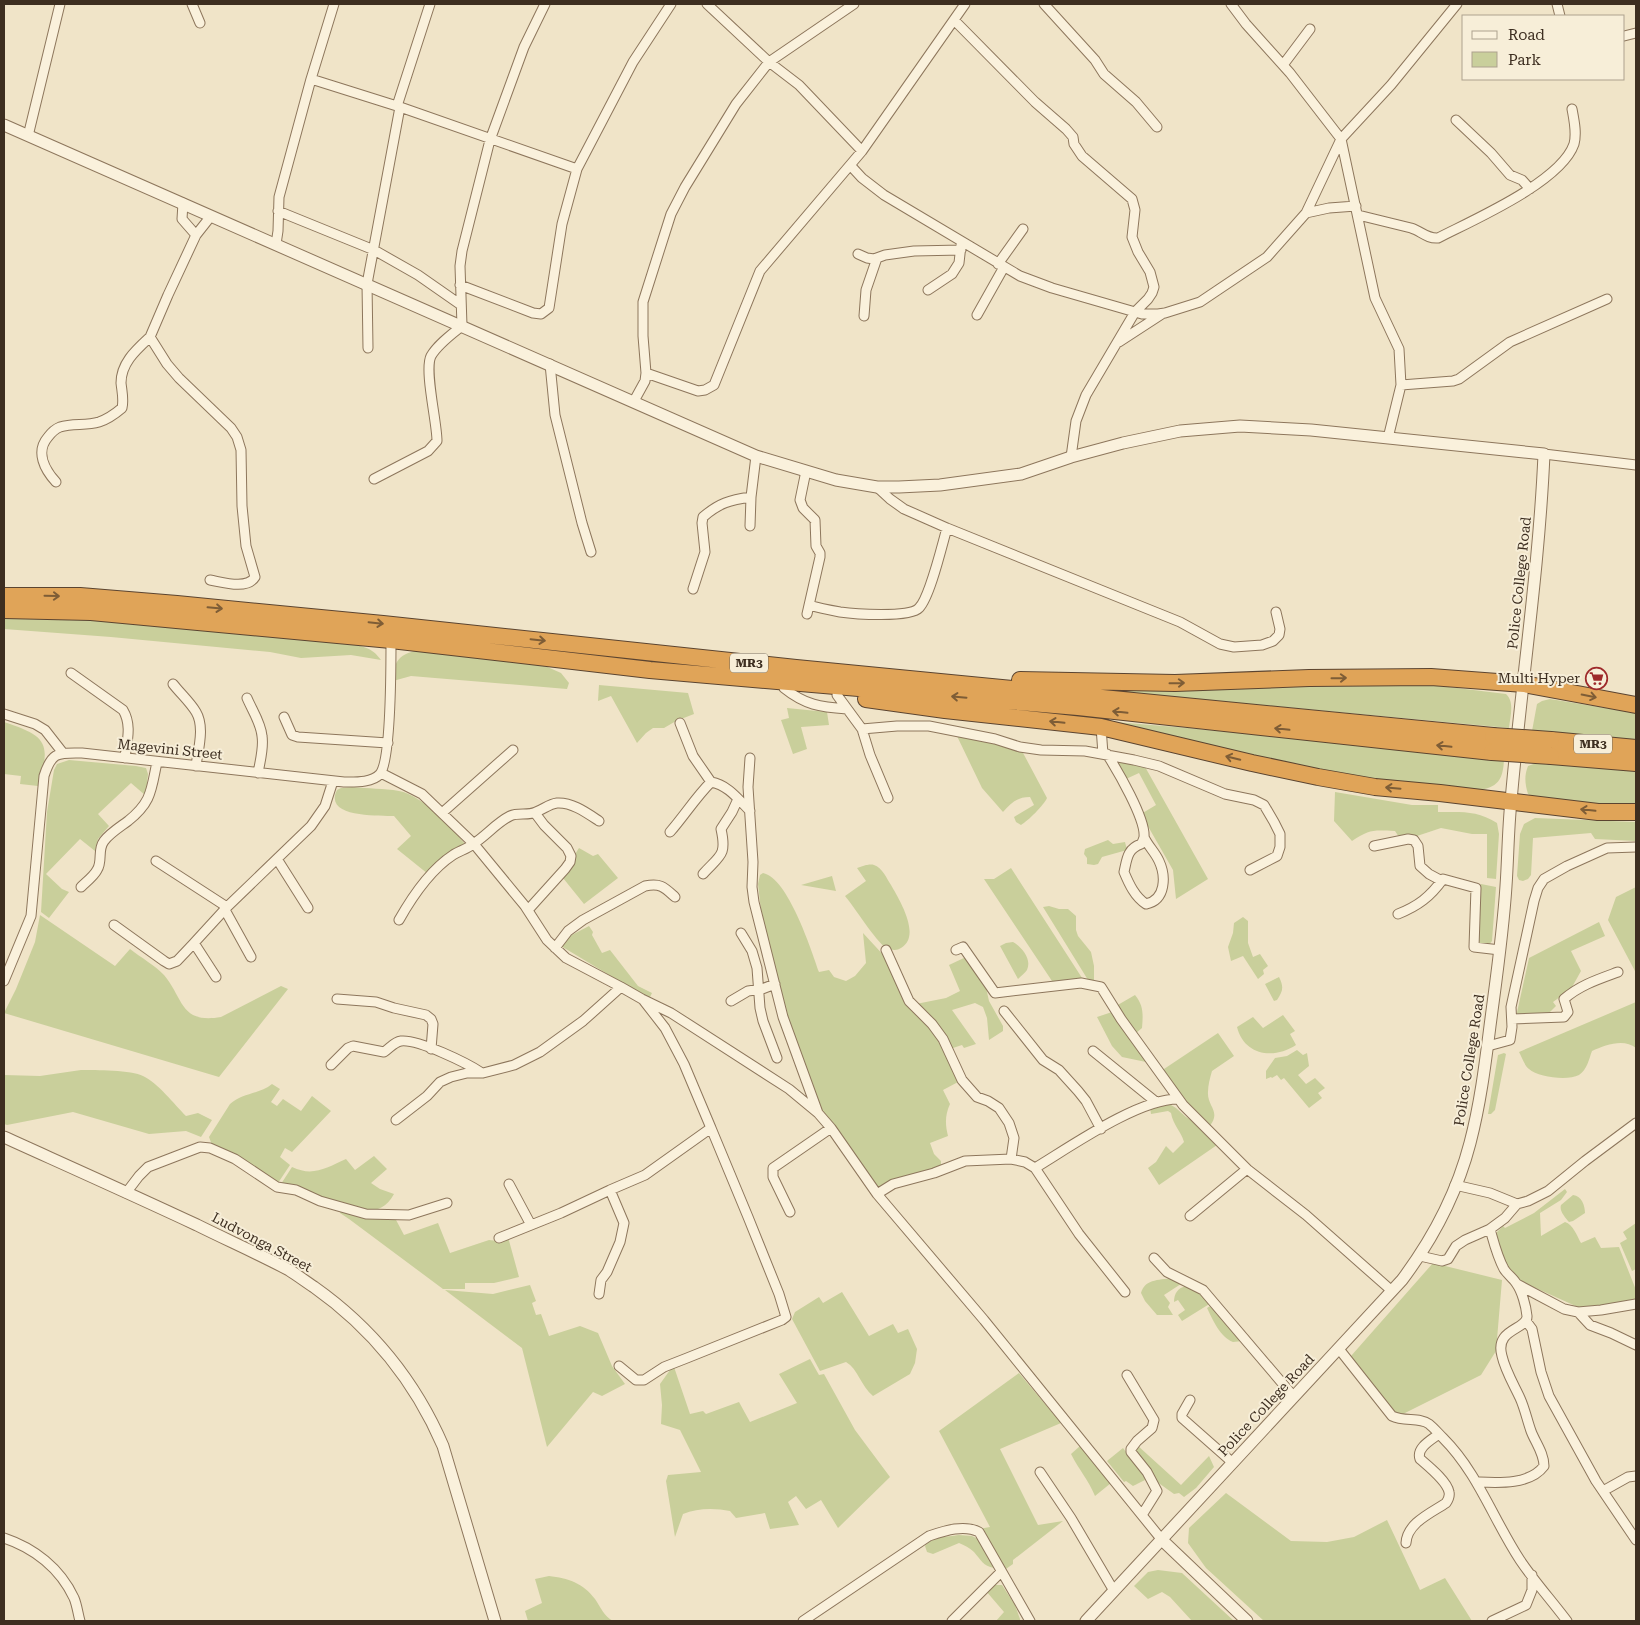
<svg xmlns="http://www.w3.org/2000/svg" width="1640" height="1625" font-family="'Roboto Serif',serif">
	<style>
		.green { fill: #c9cf9b }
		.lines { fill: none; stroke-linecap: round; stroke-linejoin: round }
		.minor-casing { stroke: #8d765c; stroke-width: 11 }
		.tertiary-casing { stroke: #8d765c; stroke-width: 13 }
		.motorway-casing { stroke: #5b4430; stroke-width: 18 }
		.minor { stroke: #faf1dc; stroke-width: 9 }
		.tertiary { stroke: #faf1dc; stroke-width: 11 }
		.motorway { stroke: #e0a458; stroke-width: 16 }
		.motorway-bridge-casing { stroke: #5b4430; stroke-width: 18; stroke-linecap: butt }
		.motorway-bridge { stroke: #e0a458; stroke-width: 16 }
		.oneway { stroke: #7e5d36 }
		.labels { text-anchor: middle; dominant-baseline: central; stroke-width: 4; stroke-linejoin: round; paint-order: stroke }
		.shield { fill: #f7eed8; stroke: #756857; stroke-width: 1 }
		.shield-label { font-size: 12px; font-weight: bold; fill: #3d2e20 }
		.street-label { font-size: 14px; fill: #3d2e20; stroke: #f7eed8 }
		.poi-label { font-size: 14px; fill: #3d2e20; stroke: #f7eed8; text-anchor: end }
	</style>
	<rect width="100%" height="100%" fill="#f0e4c8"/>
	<!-- green -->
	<path class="green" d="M4,617h48l81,6 215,21c14,2 24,3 33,16l-30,-5 -50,3 -31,-6 -159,-15 -107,-8z
		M420,650l123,15 18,8 8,10 -2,6 -156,-13 -18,5c1,-21 6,-27 27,-31z
		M1416,683l90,11c9,8 4,23 3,34l-386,-36 -1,-3z
		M599,685l89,8 6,21 -18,7 -12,7h-11l-7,5 -9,10 -26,-47 -13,5z
		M1550,699l86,14v30l-104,-12 5,-27 5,-3z
		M787,708l40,4 2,13 -28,2 6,22 -14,5 -12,-34 8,-2z
		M4,722c42,14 48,20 34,64l-18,-2 1,-8 -17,-2z
		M1115,722l73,6 316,31c-1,28 -11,29 -36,33l-153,-21z
		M956,734l21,2 45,15 25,47c-3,7 -19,23 -26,27l-5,-3 -2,-5 20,-12 -4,-8c-13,0 -19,6 -27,15l-21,-24z
		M1111,757l33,8 64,114 -32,20 -3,-29 -32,-56 15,-9 -17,-32 -13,6z
		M69,760l67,6 10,2 2,6 -2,20 -1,1 -14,-12 -33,31 11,12 -11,13 -3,12 -15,-12 -34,35 16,15 7,3 -20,26 -8,-6 6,-100 7,-42 3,-6z
		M1542,761l94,10v35l-99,-7 -9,-5c-3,-10 -4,-18 0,-28z
		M352,787c16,2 32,1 47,4 23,4 53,37 67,54l-38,29 -31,-25 14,-13 -17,-20c-15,-1 -71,2 -57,-26l4,-2z
		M1335,792l77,13h26v7c23,0 39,-2 59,11l2,11 -3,45 -9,-1v-44h-15l-31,-6 -27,9h-15l-4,-6c-22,-1 -25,-2 -43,10l-18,-20z
		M1535,818l101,4v19l-41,-2 -4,-6 -58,5 -2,37 -3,4 -5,2 -4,-1 -2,-4 3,-42 4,-10z
		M1108,840l5,4 12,-2 2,8 -25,7 -4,7 -4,1 -7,-1v-6l-3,-4 1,-5z
		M579,848l14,8 5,-2 20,24 -34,26 -21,-26c10,-9 9,-21 16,-30z
		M866,865c2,0 5,-1 8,0 8,2 13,14 17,20 8,14 31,51 10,63 -4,3 -10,2 -15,0 -11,-8 -31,-40 -41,-52l21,-15 -9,-13z
		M1011,868l73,113 -30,3 -70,-105h10z
		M763,873c25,5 48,76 56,99l10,-2 5,7 12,4 9,-5 11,-13 -3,-30 24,26 43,67 30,55 -17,9 7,14c-5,11 -5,20 -2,32l-18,7 4,11 7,7v4l-5,4 -58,21 -59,-82 -33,-95 -6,-22 -5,-23 -14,-57 -3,-27 2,-9z
		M832,876l4,15 -35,-6z
		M1481,884l15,3 -4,54 -3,4 -9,-2 -4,-5 3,-50z
		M1636,887v86l-28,-53 8,-23z
		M1049,906l10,3h9l8,7v14l2,6 13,16 3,14v15l-6,-1 -45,-73z
		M40,915l75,51 15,-17c10,8 26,17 34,26 20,24 16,49 57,42l60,-31 7,3 -69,88 -215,-64 12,-24 19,-47z
		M1243,917l5,4v22l5,14 7,-3 8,12 -5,4 1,4 -6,5 -15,-23 -12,5 -3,-14 5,-14 1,-10z
		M1599,922l6,14 -34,15 10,20 -10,18 -18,13 3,4 -8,8 -32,3 13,-59z
		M589,926l4,6 -1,3 10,18 8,-3 28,36 14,7 -3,6 -88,-53 5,-8z
		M1013,942c9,5 19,17 14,28 -2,3 -6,6 -9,9l-18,-33 6,-3z
		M966,957l19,26 4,18 14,25v5l-14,9 -2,-22 -4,-11 -8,-4 -23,7 24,34 -12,4 -2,-3 -12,4 -34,-45 30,-6 14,-7 -11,-26z
		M1279,977c5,10 4,14 -2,23l-3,1 -9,-17z
		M1135,995c9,11 8,20 7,33l-6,5 -20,-27z
		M1636,1002v46c-12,-10 -31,-3 -44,3 -3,8 -5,19 -13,24 -12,6 -41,2 -50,-6 -5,-4 -7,-12 -10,-17z
		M1112,1012l34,48v2l-24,-5 -10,-11 -15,-29z
		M1283,1015l12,16 -5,3 6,11c-23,15 -52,10 -59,-18l16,-10 10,11z
		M1218,1033l16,23 -22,15c-2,7 -4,14 -4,21 -1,15 14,19 1,35l-13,-12 -35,-44z
		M1297,1050l6,5 4,-2 2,13 -11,9 8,9 9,-6 10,10 -7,5 4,5 -13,10 -25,-30 -3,2 -4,-5 -5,3 -1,-1 -5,2v-8l9,-13 12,-2z
		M1504,1053l2,1 -11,56 -4,4h-3l10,-59z
		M81,1070c14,0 51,0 62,6 15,7 31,28 43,40l12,-3 14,7 -11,17 -15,-6 -37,3 -76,-22 -66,13 -3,-1v-49l36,1z
		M272,1084l8,5 -9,13 6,4 6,-7 18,12 11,-15 19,15 -39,41 -7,-4 -5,9 10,8 -12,18 -66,-38 -3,-8 21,-33c12,-11 30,-10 42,-20z
		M1166,1104l5,1 5,3 10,9 13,8 18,20 -58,40 -11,-17 8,-6 10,-16 7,7 11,-11c-3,-11 -11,-17 -13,-29l-3,-2 -17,3 -1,-7z
		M374,1156l13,13 -16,14 9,6 14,5c-7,13 -17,17 -30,18l-83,-28 11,-17c21,10 34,1 54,-8l9,11z
		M1565,1189l2,3 -6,8 -21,13 1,23 24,-14c8,2 12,14 16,21l14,-6 6,11 18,-1 17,43v11l-56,7 -64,-29 -13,-21 -6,-19v-7l6,-6 2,2 29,-15z
		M1573,1195c9,1 12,11 12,18l-12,8 -4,1c-4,-5 -10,-11 -8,-17z
		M341,1210l54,8 9,17 34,-12 12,30 39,-13 9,1 10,-4 11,40 -25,6h-29v6h-22l-94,-70 -9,-6z
		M1636,1223v46l-4,2 -12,-28 7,-4 -4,-7z
		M1433,1263l69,17 -6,71 -15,24 -80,40 -8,-4 -42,-55z
		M1174,1278l10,4 -20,13 6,8 -2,4 5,8h-16l-12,-14 -4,-8c4,-15 21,-13 33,-15z
		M530,1285l6,16 -4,2 4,12 5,-1 8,22 31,-10 18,7 14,33 13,18 -23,12 -9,-4 -46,55 -25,-99 -77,-58 48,4z
		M1186,1286l19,11 6,6 -29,18 -4,-6 7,-5 -7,-10 -4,2c0,-9 4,-14 12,-16z
		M842,1292l27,44 24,-12 5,9 10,-4 9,20 -2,14 -5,11 -37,22c-12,-10 -15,-27 -27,-34l-26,9 -28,-52 3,-7 24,-15 4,6z
		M1212,1305l31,36 -10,1c-13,-5 -20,-22 -26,-34z
		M810,1359l9,16 5,-1 31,56 35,47 -52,51 -17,-28 -15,9 -10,-13 -8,6 11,23 -29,4 -5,-16 -29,5 -6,-7c-15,-3 -33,-3 -47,3l-8,23 -9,-56 2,-6 33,-3 -21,-42 -19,-6 1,-19 -2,-21 10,-14 4,-3 16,47 13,-3 3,3 33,-12 11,20 47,-19 -18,-29z
		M1019,1373l42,50 -61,26 38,76 25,-4 -50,39v4l-10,7 -24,-42 11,-2 -51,-96z
		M1137,1445l44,40 28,-29 5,11 -18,21 -12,9 -5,-4 -5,1 -21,-15 -19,-26z
		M1080,1446l31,37 -16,13c-7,-17 -16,-26 -24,-42z
		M1123,1448l21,27 1,5 -12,6 -7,-5 -2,1 -17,-21z
		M1226,1493l65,48 36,1 27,-5 33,-17 33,70 25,-12 27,43h-208l-58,-53 -18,-25 1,-15z
		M959,1535l13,1 8,4 14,28c-11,-2 -13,-8 -20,-16 -4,-4 -10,-7 -15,-9l-26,11 -6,-2 -2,-6c7,-10 22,-9 34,-11z
		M1158,1570l24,3 52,48h-42l-22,-24 -8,-5 -14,7 -14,-13 14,-14z
		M549,1576c19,2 34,7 46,23 6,9 9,17 18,22h-85l-3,-10 17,-8 -7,-24z
		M994,1585h8l13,20 5,14v2h-24l8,-9 -18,-21z"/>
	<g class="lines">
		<defs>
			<path id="minor" d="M192,4l8,19
				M707,4l62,58 30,23 63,66 103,-147
				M1044,4l51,56 9,14 32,28 21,25
				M1231,4l15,20 44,49 51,66 34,159 24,51 2,36 -13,53
				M1557,4l3,12
				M954,20l81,82 31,27 7,8 1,7 8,12 50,43 3,11 -3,27 6,15 12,20 4,15 -2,6 -4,6 -13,13 -49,83 -10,26 -5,36
				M1624,36l12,-3
				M1283,65l27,-36
				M311,79l23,-75
				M397,106l33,-102
				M1456,120l35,33 19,22 12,5 8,9
				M28,136l32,-132
				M850,165l12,13 22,17 136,81 32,12 90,26h16l7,-1 35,-11 67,-45 39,-44 35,-74 50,-54 66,-81
				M183,203l-1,16 14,16
				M278,211l96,39 44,25 43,30
				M1306,213l23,-5 27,-2
				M1358,215l53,13c10,3 16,11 27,10 35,-18 123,-56 136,-94 3,-11 0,-24 -2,-35
				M276,244l2,-13 1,-34 32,-118 89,28
				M858,254l9,4 7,1 11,-4 29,-4 47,-1
				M998,264l25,-35
				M460,285l73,28 8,1 8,-6 13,-84 15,-55 56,-107 38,-58
				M928,290l24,-16 7,-11 2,-18
				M977,315l27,-48
				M864,316l2,-26 11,-32
				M1119,342l43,-28
				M368,348l-1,-64 33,-177 177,62
				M550,364l5,51 27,108 9,29
				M646,373l52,18 7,-1 9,-5 46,-114 102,-120
				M1401,385l52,-4 6,-2 51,-37 97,-43
				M634,401l11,-20 1,-8 -3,-37v-34l28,-88 14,-27 51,-83 33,-42 85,-58
				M1544,454l92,11
				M806,471l-6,29 3,8 12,12 1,26 4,7v4l-13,57
				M374,479l54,-28 9,-10c0,-19 -13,-71 -6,-85 7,-12 21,-22 31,-30l-2,-60 2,-15 28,-111 34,-93 21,-43
				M56,482c-11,-12 -21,-30 -8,-45 3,-4 7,-8 12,-10 13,-4 26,-1 39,-5 9,-3 16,-8 23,-14 2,-8 0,-16 -1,-25 0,-20 15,-33 29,-46
				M877,487l13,12 14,10 43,19 233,94 40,22 14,3 28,-2 11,-4 6,-6 1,-6 -4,-17
				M750,526l1,-29 5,-41
				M210,580c12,2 37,10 45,-3l-9,-31 -4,-40 -1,-56 -4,-13 -6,-9 -52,-50 -12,-14 -17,-27 18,-42 28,-60 15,-19
				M693,589l12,-37 -3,-29 1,-6c16,-14 27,-17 48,-20
				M809,605c10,3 20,5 31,7 13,2 70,6 79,-4 11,-11 23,-63 28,-80
				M71,673l52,37c9,15 4,31 2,48
				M173,684c7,9 17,18 23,28 9,15 2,38 0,54
				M784,688c21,17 36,19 63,21
				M837,695l25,34 8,26 18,43
				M247,698c5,12 14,25 15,38 2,12 -2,25 -4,37
				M4,714l31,10 10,6 18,23
				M284,717l8,18 6,2 90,6
				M680,723l13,33 18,26
				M1101,727l2,27
				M862,729l35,-3h32l66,13 25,8 21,3 44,1 49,9 25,6 66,28 29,6 10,5 10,17 6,12v13l-3,9 -27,14
				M1107,754c10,16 39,65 37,83 0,1 -2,6 -3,7 -14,5 -14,15 -17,28 5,12 11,25 22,32 20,-4 20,-28 13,-43 -4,-9 -11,-15 -15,-24
				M750,758l-2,29 5,75 -1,25 2,15 29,115 35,96
				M381,773l41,21 52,50 51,62 22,34 19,18 55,29 21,12 29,14 118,76 29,24 13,15 46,66 107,126 178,220
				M442,813l71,-63
				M670,832c14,-16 26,-35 41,-50 17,3 27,17 39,29
				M1374,846l34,-7 6,1 4,6 2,20 9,8 13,7
				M277,859l31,49
				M156,861l71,46
				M703,874c17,-19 24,-18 18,-45l11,-17 6,-13
				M81,887c5,-5 13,-11 16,-17 6,-9 0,-20 7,-29 6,-8 16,-14 24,-20 24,-19 23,-31 29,-59
				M225,910l26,47
				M528,910l37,-41 5,-7 1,-6 -4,-8 -23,-23 -9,-12
				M1398,914c20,-8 32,-17 45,-35l33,9 -2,59 26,3
				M399,920c13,-23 31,-50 54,-65 6,-4 14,-6 20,-11 13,-8 23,-21 37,-28 8,-4 18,0 26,-4 8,-3 13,-8 21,-9 15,-1 30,10 42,18
				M114,925l50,36 5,3 8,-3 17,-18
				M741,933l11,18 5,17 3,40 3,13 14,37
				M555,948l13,-17 15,-11 62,-34c16,-3 19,1 30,11
				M886,950l23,51 23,23 11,15 19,41 15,17 11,4 11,7 10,15 5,15 -3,21
				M956,950l7,-3 32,46 86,-10 20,4 20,32 62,86 64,64 59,46 86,76
				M216,977l-22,-34 33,-36 84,-81 14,-20 8,-25
				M4,981l27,-65 13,-140c8,-25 14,-23 38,-23l262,29c11,0 28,1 36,-8 11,-14 11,-111 11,-134
				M337,999l39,3 18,6 32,7 5,4 2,5 -2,25
				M731,1001l17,-10 14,-2 13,-5
				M1004,1011l39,49 16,10 19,21 8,10 15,28
				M1512,1019l52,-2 4,-5 -4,-13c16,-14 35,-20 54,-27
				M1488,1046l22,-6 2,-13 -1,-20 23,-106 4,-13 6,-9 23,-13 40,-18 29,-1
				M1093,1051l63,51
				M331,1065l17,-17 5,-2 31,6c6,-4 10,-10 17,-11 17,-2 66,22 81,32
				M396,1120l31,-24 13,-14 11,-5 16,-4h16l31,-8 26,-13 43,-31 38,-34
				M1035,1168l44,66 46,58
				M509,1184l22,41
				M1455,1185l35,8 27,11 11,-3 20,-10 37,-30 51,-38
				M126,1193l13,-17 9,-9 52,-20 10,1 25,11 42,28 19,3 24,11 46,13 43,1 38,-12
				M877,1194l16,-10 41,-11 31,-12 46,-2 14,3 10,6c35,-21 103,-69 143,-69
				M790,1212l-17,-35v-9l58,-40
				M1190,1216l57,-47
				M499,1238l62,-25 49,-23
				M1420,1256l22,5 6,-2 8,-13 9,-6 25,-11
				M1154,1258l13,14 36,18 91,107
				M1517,1284l47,25 14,3 23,-2 35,-6
				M599,1294l2,-14 6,-8 13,-30 4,-19 -14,-33 35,-15 66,-47 -27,-64 -19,-36 -21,-27
				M1578,1312l12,13 21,8 25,12
				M1526,1321l6,8 9,43 8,24 47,85 40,59
				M1339,1349l53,67c12,6 28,1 37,8 5,4 9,9 14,14 35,35 50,81 77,122 14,21 32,41 47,61
				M619,1366l17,14h8l20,-13 23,-9 95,-38 4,-3 -7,-23 -31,-77 -37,-89
				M1127,1375l27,45 -2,8 -15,13 -6,8v3l16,20 10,19 -15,24
				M1190,1400l-8,14v4l51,45
				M1040,1472l31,46 43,73
				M1478,1482c20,1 52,3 66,-16 0,-13 -9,-24 -13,-35 -4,-11 -6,-22 -11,-33 -6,-13 -15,-28 -18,-42 -8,-28 26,-26 25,-40 -1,-10 -5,-25 -11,-33 -3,-5 -9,-9 -12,-14 -7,-13 -10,-26 -14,-40l15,-11 12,-14
				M1603,1491l25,-14 8,-1
				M4,1538c30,10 56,30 70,60 3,7 4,16 6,23
				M1406,1543c1,-20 25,-30 40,-40 2,-3 4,-7 3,-11 -2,-11 -21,-26 -29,-33 -4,-11 11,-19 19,-25
				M803,1621l126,-85c15,-5 35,-12 50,-4l51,89
				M952,1621l49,-49
				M1492,1621l34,-16 6,-15v-15"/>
			<path id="tertiary" d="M4,125l752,331 80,24 41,7h22l41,-2 81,-11 50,-17 52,-14 57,-12 60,-5 71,4 233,24c-5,116 -23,231 -33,347 -3,29 -3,57 -5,85 -3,47 -10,94 -16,140 -5,40 -10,79 -20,117 -13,50 -38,97 -68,137l-316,341
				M4,1137c64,29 129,58 193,88 30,15 62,29 92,45 8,5 16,11 25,17 58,41 101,94 129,159l52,175
				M1162,1540l85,81"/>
			<path id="motorway" d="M4,596h76l97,8 206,20 413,44 697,68
				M4,610l87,2 300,28 259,30 428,37 414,45
				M1020,680l155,3 134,-5 122,-1 93,7 112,21
				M866,699l79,11 156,17 151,36 66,14 57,10 65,6 158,19h38
				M1551,740l85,8
				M1551,756l85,7"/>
		</defs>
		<!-- minor casing -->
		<use href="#minor" class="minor-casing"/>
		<!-- tertiary casing -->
		<use href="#tertiary" class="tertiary-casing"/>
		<!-- motorway casing -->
		<use href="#motorway" class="motorway-casing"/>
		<!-- minor -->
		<use href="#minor" class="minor"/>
		<!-- tertiary -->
		<use href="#tertiary" class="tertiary"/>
		<!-- motorway -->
		<use href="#motorway" class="motorway"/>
		<defs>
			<path id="motorway-bridge" d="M1493,736l58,4
				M1492,752l59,4"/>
		</defs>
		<!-- motorway-bridge casing -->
		<use href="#motorway-bridge" class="motorway-bridge-casing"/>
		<!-- motorway-bridge -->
		<use href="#motorway-bridge" class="motorway-bridge"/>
	</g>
	<!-- one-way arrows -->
	<defs><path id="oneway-shaft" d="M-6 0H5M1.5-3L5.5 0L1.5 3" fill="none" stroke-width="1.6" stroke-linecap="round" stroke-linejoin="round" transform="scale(1.25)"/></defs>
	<g class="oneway">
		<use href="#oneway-shaft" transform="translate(52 596) rotate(1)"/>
		<use href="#oneway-shaft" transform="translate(215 608) rotate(5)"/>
		<use href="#oneway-shaft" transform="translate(376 623) rotate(6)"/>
		<use href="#oneway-shaft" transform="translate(538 640) rotate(6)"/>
		<use href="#oneway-shaft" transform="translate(1339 678) rotate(-1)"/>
		<use href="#oneway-shaft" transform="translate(1177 683) rotate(-1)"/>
		<use href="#oneway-shaft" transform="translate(1589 696) rotate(11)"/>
		<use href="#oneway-shaft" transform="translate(959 697) rotate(-175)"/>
		<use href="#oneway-shaft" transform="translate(1120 712) rotate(-174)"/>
		<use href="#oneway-shaft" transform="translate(1057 722) rotate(-174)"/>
		<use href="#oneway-shaft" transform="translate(1282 729) rotate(-174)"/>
		<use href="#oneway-shaft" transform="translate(1444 746) rotate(-174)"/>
		<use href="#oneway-shaft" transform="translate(1233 758) rotate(-166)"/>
		<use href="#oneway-shaft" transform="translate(1393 788) rotate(-175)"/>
		<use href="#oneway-shaft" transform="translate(1588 810) rotate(-174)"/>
	</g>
	<!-- icons -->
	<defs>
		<symbol id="supermarket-ring" viewBox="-11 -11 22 22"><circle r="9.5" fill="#f7eed8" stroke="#9e2a2b" stroke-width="1.5"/><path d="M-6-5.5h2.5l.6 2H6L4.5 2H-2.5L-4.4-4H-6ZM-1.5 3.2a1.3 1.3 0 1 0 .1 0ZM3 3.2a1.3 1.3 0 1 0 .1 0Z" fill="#9e2a2b"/></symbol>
	</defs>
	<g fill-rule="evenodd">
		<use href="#supermarket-ring" x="1584" y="666" width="25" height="25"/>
	</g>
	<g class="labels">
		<!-- shield labels -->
		<g class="shield">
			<rect x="730" y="653.5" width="38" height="19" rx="4"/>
			<rect x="1574" y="734.5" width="38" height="19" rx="4"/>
		</g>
		<g class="shield-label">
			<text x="749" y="663">MR3</text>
			<text x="1593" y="744">MR3</text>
		</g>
		<!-- street labels -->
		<g class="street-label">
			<text transform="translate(1519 583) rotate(-84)">Police College Road</text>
			<text transform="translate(170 749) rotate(6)">Magevini Street</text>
			<text transform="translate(1469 1060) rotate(-81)">Police College Road</text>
			<text transform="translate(262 1242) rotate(28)">Ludvonga Street</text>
			<text transform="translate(1266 1405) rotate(-47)">Police College Road</text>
		</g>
		<!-- poi labels -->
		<g class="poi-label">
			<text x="1580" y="678">Multi Hyper</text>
		</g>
	</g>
	<!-- border -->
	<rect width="1640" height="1625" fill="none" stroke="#3d2e20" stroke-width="10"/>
	<!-- legend -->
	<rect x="1462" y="15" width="162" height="65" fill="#f7eed8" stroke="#ada18e"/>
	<rect x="1472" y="31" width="25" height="8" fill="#faf1dc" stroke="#ada18e"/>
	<text x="1508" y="40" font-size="15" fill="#3d2e20">Road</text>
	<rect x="1472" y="52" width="25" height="15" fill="#c9cf9b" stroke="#ada18e"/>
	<text x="1508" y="65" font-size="15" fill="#3d2e20">Park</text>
</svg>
